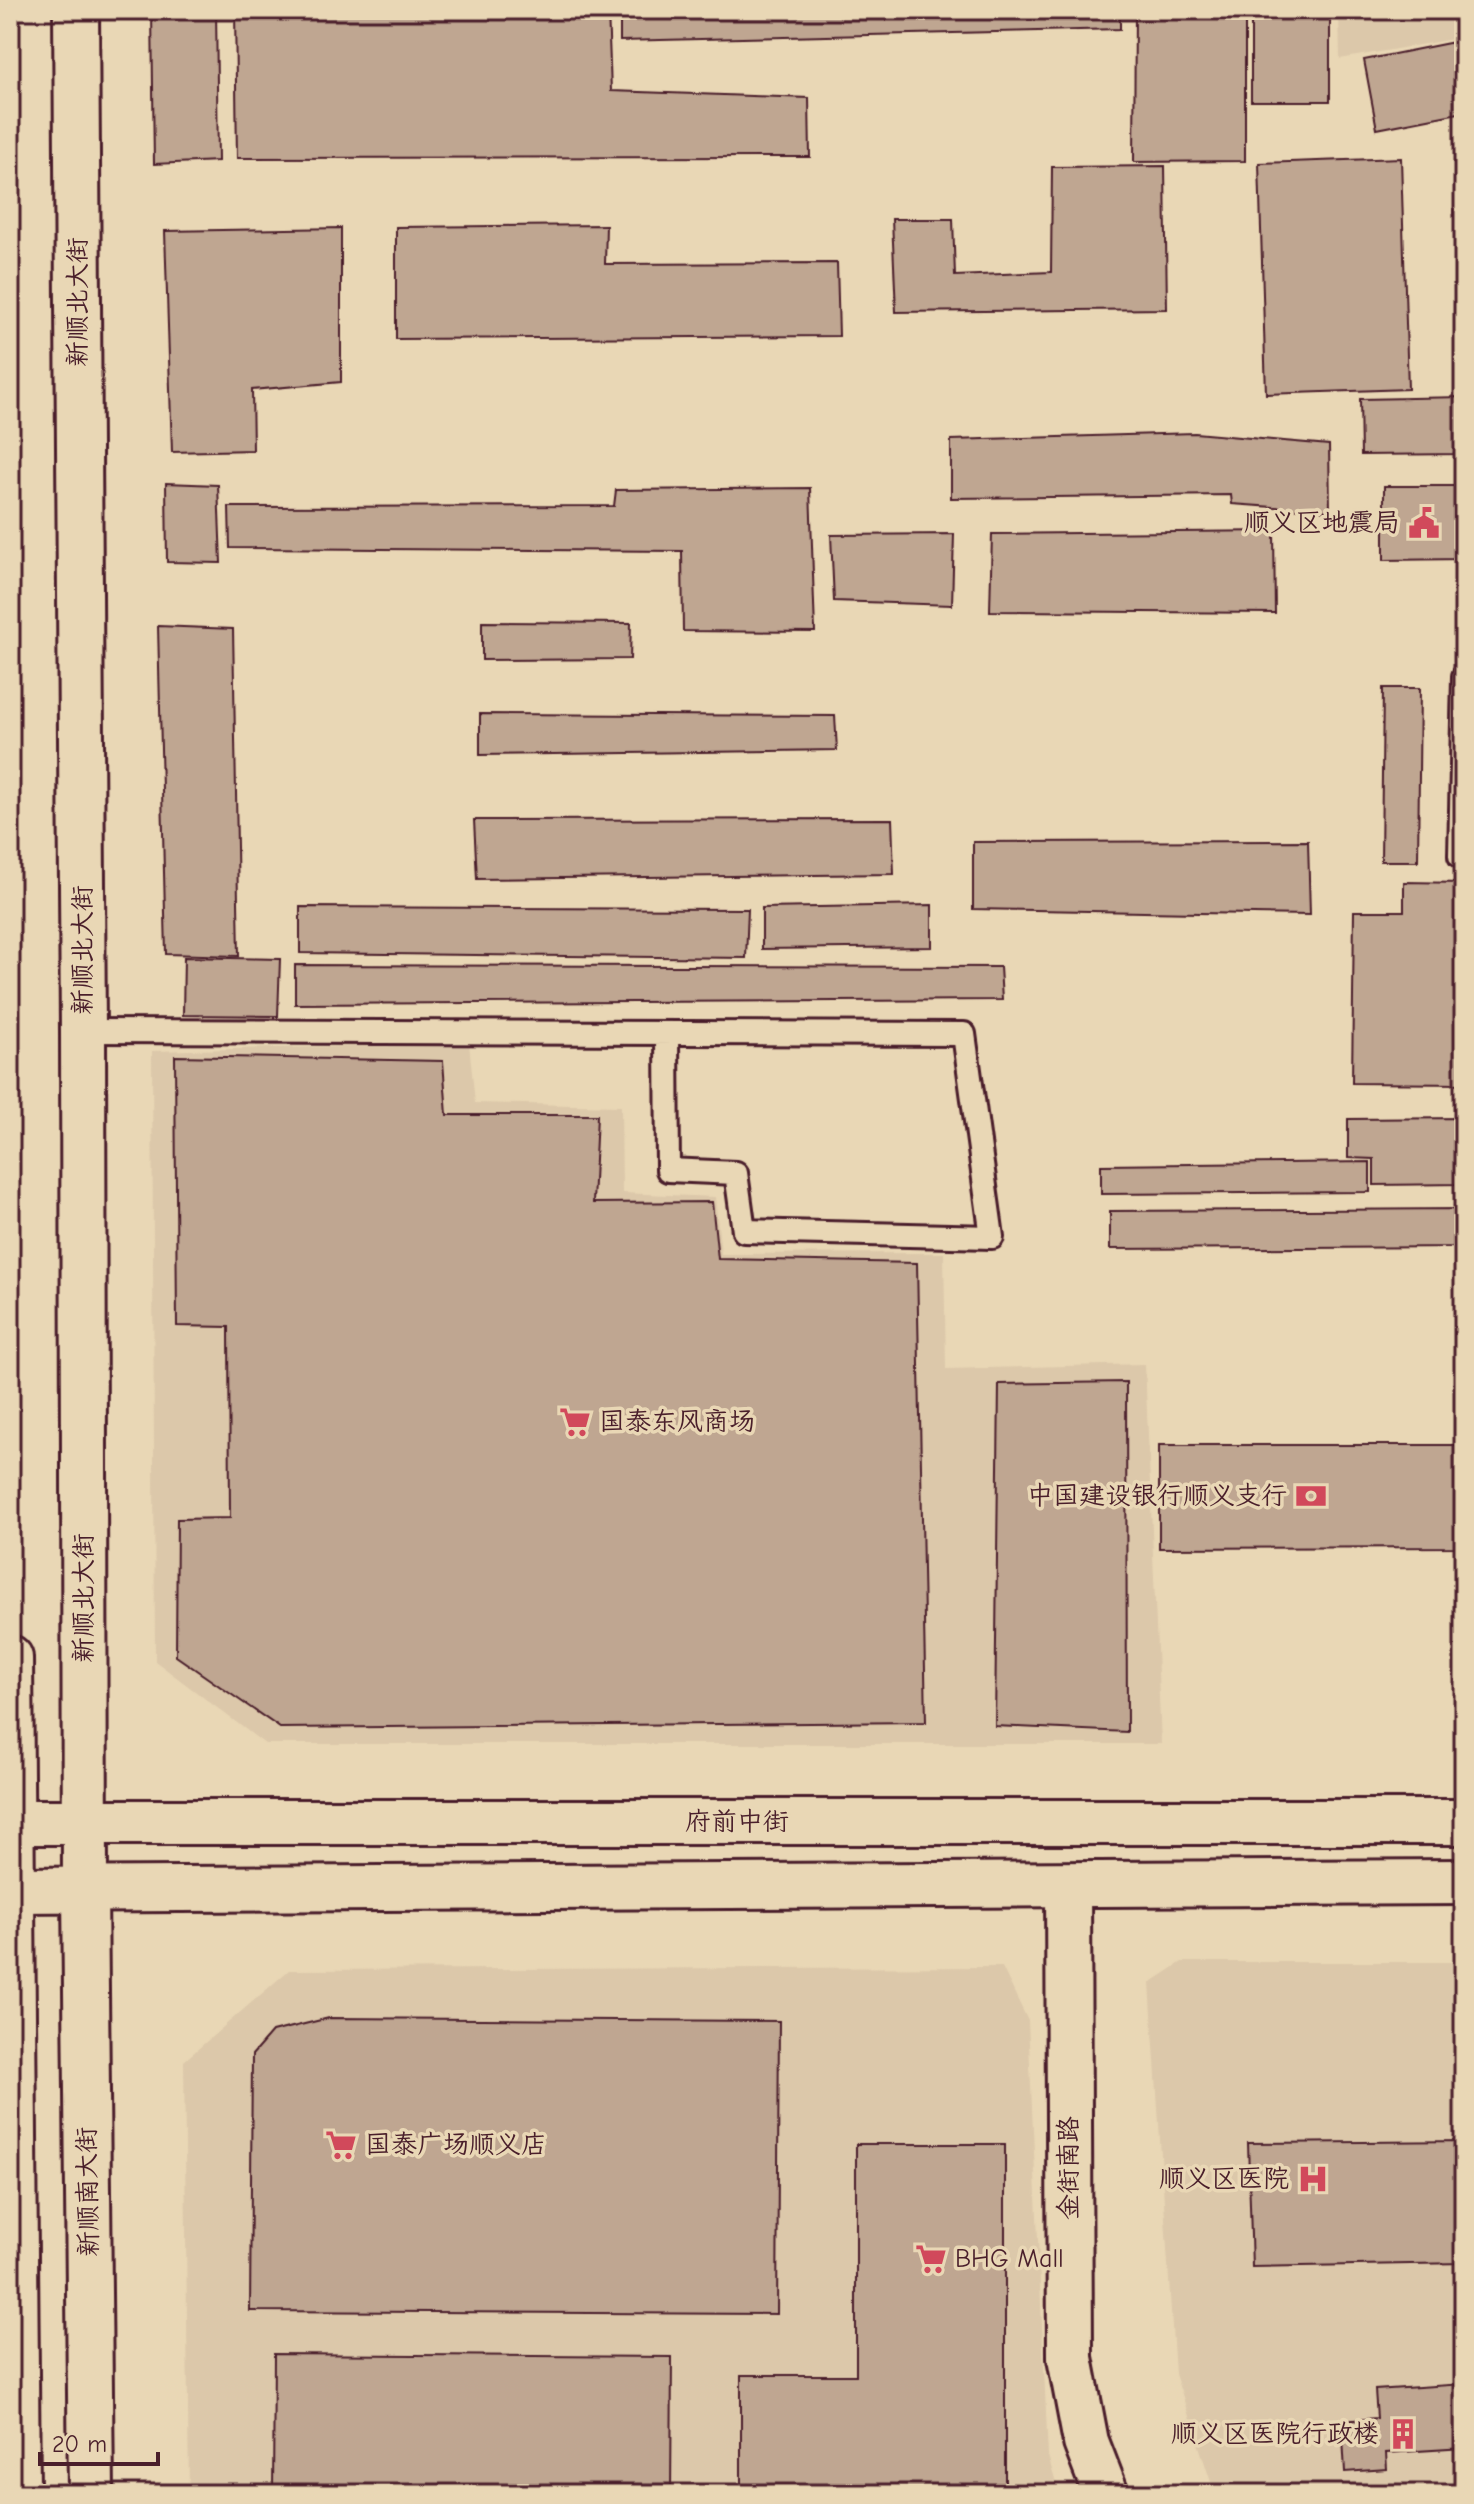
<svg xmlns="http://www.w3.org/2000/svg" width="1474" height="2504" font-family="'Comic Neue','LXGW WenKai TC',sans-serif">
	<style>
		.built { fill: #dcc8aa }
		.building { fill: #bfa691; stroke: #4a1f2b; stroke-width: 2 }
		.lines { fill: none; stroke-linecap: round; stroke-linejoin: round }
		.lane-casing { stroke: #4a1f2b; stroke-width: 28 }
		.street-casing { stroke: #4a1f2b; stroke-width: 50 }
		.secondary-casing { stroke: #4a1f2b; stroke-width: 50 }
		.primary-casing { stroke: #4a1f2b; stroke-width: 50 }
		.lane { stroke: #e9d7b5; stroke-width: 22 }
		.street { stroke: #e9d7b5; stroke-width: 44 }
		.secondary { stroke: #e9d7b5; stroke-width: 44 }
		.primary { stroke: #e9d7b5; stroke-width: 44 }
		.labels { text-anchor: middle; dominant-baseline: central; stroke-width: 7; stroke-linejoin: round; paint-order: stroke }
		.street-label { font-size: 26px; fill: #4a1f2b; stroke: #e9d7b5 }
		.poi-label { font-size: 26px; fill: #4a1f2b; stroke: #e9d7b5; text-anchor: end }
	</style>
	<rect width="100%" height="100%" fill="#e9d7b5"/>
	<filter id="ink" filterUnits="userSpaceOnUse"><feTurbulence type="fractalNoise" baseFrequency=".0125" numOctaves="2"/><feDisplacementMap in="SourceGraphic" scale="16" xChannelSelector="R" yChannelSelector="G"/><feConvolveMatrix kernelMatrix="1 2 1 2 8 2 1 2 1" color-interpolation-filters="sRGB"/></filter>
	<g filter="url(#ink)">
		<!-- built -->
		<path class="built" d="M1339,10h125v27l-124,22z
			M469,1043l6,60 146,3 1,87 93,4 6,57 223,-1 2,116 199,-5 16,380h-896l-110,-83 -3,-610z
			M1182,1962h282v532h-249l-40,-120 -25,-391z
			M1002,1967l26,54 20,435 11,38h-870l-5,-433 105,-91z"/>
		<!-- building -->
		<path class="building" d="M152,10h64l2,151 -64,3z
			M235,10h373l3,81 198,7 1,59 -573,1z
			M620,10h500v19l-500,12z
			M1135,10h110v151l-111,1z
			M1251,10h79v91h-79z
			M1464,40v72l-87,17 -13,-69z
			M1401,158l7,231 -142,5 -7,-231z
			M1165,166l2,143 -271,3 -4,-93h61l2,57 96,-4 1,-105z
			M606,225l-1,39 232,-1 2,73 -443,3v-112z
			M341,228v154l-89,8 1,60 -81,2 -7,-221z
			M1464,397v57l-103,1 -1,-56z
			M1195,433l134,12 1,66 -98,-7 -1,-9 -280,3v-58z
			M166,483l52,2 3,78 -54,-1z
			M1384,486h80v73l-80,1z
			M810,488l5,144 -132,-1 -1,-80 -452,-3 -1,-41 385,-1 2,-16z
			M1274,531l1,82 -285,-2 2,-77z
			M954,534l-2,71 -118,-4 -3,-66z
			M482,622l149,1 -1,36 -148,1z
			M158,626l75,3 6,327 -73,-2z
			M1383,688h37l-2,173h-37z
			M480,714l355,2 2,34 -357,5z
			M892,819l2,55 -417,5 -3,-59z
			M1308,841l2,74 -337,-6v-67z
			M1404,882l60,1v201l-112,-1 2,-172h50z
			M932,905v42l-170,2v-41z
			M300,907l448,2 -2,49 -446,-5z
			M184,957l96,2 -2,57 -95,-1z
			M295,965l705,2 2,33 -707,4z
			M175,1056l268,5 4,54h150l-4,88 119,-1 6,57 199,4 9,459 -646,6 -104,-72 1,-137 53,-1 -1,-191 -52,-1z
			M1464,1118v66l-90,1v-26l-26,-1v-39z
			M1370,1162v30l-269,2v-29z
			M1464,1209v38l-354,2v-38z
			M1126,1382l1,350 -132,-6 4,-342z
			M1159,1445h305v102l-305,1z
			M329,2018l450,3 -2,293 -527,-3 2,-256 20,-23z
			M1464,2141v122l-212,4 -4,-124z
			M856,2144h149v350h-264v-119h115z
			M274,2354l398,3 -1,137h-398z
			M1464,2384v64l-78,5 1,16 -42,3 -3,-51 35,-3 -2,-28z"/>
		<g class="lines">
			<defs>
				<path id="lane" d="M1464,676l-4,180h4
					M83,1031l881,3 28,203 -248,-6 -8,-58 -68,-3 -1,-135"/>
				<path id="street" d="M1068,1885l2,473 16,84 20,52"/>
				<path id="secondary" d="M76,10l7,1021 2,859 6,604
					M10,1658l7,836"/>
				<path id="primary" d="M10,1822h1454
					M10,1890l1454,-8"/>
			</defs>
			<!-- lane casing -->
			<use href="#lane" class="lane-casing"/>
			<!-- street casing -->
			<use href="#street" class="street-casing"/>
			<!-- secondary casing -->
			<use href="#secondary" class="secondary-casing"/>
			<!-- primary casing -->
			<use href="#primary" class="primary-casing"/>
			<!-- lane -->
			<use href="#lane" class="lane"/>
			<!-- street -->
			<use href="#street" class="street"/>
			<!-- secondary -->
			<use href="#secondary" class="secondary"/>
			<!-- primary -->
			<use href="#primary" class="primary"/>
		</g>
	</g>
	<!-- icons -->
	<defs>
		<symbol id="civic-bare" viewBox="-9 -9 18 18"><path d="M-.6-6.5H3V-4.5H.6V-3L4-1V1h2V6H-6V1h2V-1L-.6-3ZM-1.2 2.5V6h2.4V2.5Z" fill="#d1495b" stroke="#e9d7b5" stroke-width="2.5" paint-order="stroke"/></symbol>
		<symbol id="supermarket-bare" viewBox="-9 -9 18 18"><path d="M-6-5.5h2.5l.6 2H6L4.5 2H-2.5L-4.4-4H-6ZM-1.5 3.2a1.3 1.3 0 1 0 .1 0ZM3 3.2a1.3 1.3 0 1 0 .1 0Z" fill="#d1495b" stroke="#e9d7b5" stroke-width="2.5" paint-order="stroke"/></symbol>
		<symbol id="bank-bare" viewBox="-9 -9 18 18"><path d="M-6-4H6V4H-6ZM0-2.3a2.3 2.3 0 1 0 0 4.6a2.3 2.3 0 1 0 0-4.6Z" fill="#d1495b" stroke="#e9d7b5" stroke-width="2.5" paint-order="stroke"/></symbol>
		<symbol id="hospital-bare" viewBox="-9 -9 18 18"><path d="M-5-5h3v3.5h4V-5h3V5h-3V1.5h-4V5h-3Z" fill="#d1495b" stroke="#e9d7b5" stroke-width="2.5" paint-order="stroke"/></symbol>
		<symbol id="building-bare" viewBox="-9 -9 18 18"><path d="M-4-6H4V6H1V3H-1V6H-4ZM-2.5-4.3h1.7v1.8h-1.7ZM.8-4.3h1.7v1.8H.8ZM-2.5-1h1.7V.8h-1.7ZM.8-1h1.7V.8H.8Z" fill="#d1495b" stroke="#e9d7b5" stroke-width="2.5" paint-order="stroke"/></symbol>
	</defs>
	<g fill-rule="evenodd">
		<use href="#civic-bare" x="1402" y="501" width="44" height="44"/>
		<use href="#supermarket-bare" x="553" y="1400" width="44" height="44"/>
		<use href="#bank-bare" x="1289" y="1474" width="44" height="44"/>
		<use href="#supermarket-bare" x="319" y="2123" width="44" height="44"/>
		<use href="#hospital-bare" x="1291" y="2157" width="44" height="44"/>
		<use href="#supermarket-bare" x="909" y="2237" width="44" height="44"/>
		<use href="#building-bare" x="1381" y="2412" width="44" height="44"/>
	</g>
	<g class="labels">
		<!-- street labels -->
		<g class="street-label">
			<text transform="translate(78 302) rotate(-90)">新顺北大街</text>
			<text transform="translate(83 950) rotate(-90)">新顺北大街</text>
			<text transform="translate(84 1598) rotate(-90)">新顺北大街</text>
			<text x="737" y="1822">府前中街</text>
			<text transform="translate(1069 2168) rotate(-90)">金街南路</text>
			<text transform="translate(88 2192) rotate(-91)">新顺南大街</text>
		</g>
		<!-- poi labels -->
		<g class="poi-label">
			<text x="1400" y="523">顺义区地震局</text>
			<text x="599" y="1422" text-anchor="start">国泰东风商场</text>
			<text x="1287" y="1496">中国建设银行顺义支行</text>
			<text x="365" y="2145" text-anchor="start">国泰广场顺义店</text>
			<text x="1289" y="2179">顺义区医院</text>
			<text x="955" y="2259" text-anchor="start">BHG Mall</text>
			<text x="1379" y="2434">顺义区医院行政楼</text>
		</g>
	</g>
	<!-- margin -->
	<rect width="1474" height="2504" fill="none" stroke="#e9d7b5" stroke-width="40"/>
	<rect x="20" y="20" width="1434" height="2464" fill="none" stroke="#4a1f2b" stroke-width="3" filter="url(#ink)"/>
	<!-- scale -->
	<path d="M40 2452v12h118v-12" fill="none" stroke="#4a1f2b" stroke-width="4"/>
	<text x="52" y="2452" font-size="24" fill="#4a1f2b" stroke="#e9d7b5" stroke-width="6" paint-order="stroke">20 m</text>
</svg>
